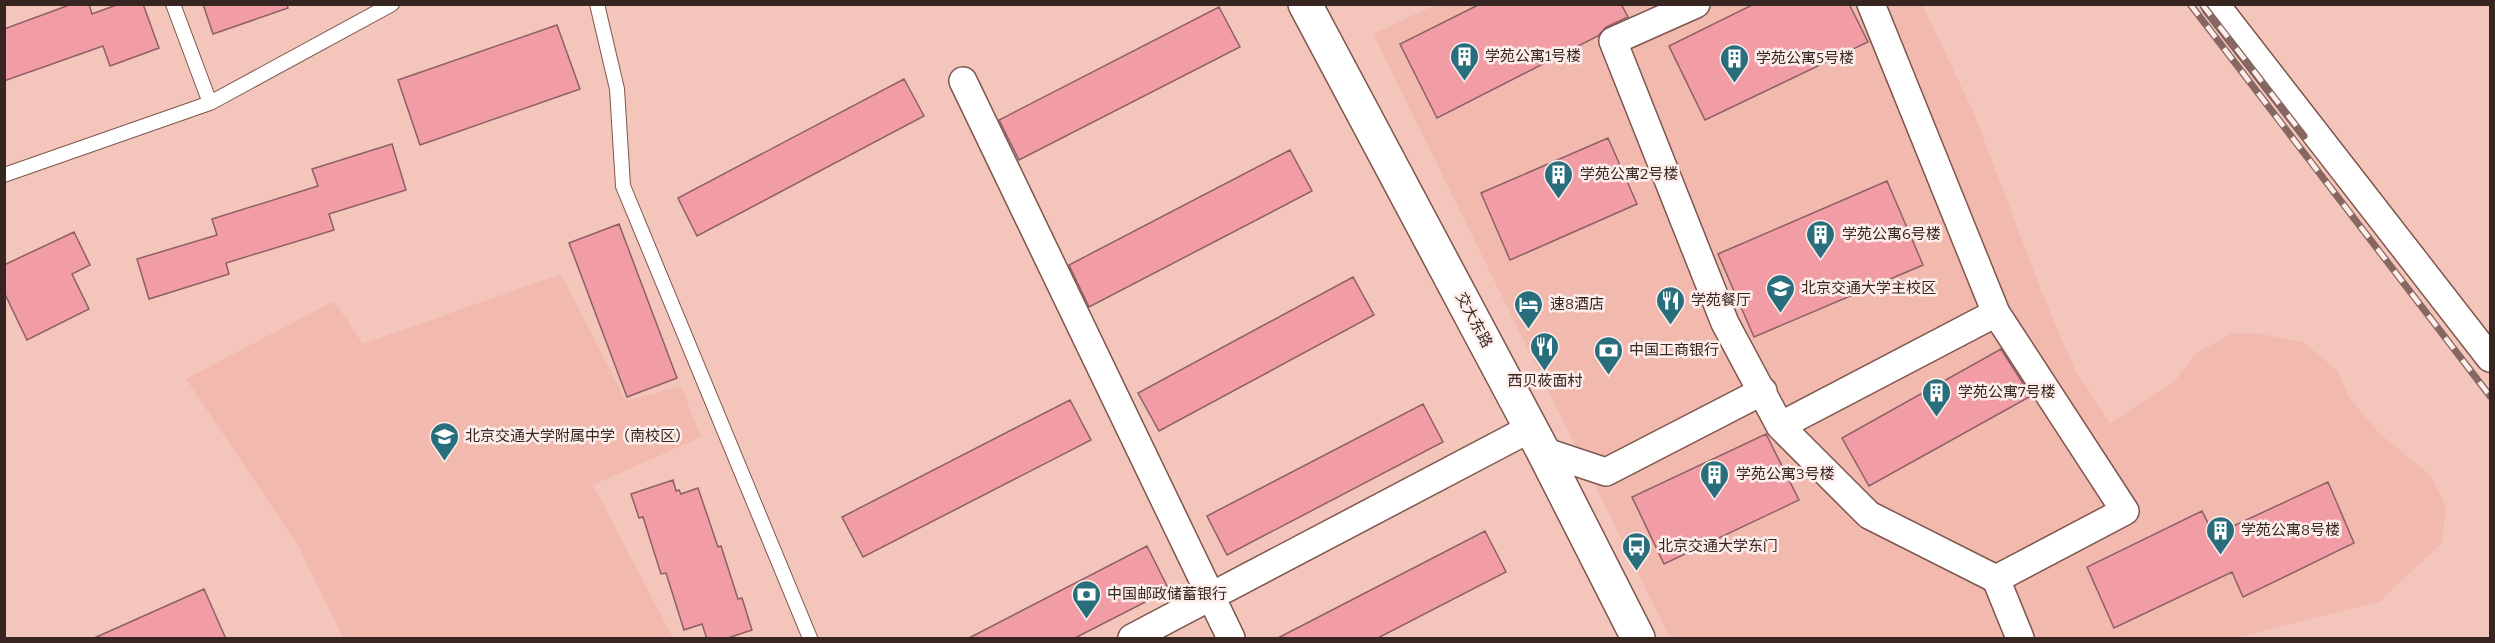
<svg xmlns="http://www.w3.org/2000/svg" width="2495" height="643" font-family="Bitter,'Noto Sans SC',serif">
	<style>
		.built { fill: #f2baae }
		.building { fill: #f29da5; stroke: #8c6064; stroke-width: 1.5 }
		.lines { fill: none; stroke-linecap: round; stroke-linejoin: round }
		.service-casing { stroke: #7f564d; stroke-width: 16 }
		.minor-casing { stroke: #7f564d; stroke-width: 30 }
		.tertiary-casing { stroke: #7f564d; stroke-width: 36 }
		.service { stroke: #fff; stroke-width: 14 }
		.minor { stroke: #fff; stroke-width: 27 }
		.tertiary { stroke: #fff; stroke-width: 33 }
		.rail-casing { stroke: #866761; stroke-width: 7 }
		.rail { stroke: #fdeeeb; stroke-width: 4.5; stroke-dasharray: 14; stroke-linecap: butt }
		.labels { text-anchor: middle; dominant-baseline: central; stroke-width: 5; stroke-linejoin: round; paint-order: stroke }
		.poi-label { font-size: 15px; fill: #372521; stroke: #fdeeeb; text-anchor: start }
		.street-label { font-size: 15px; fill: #372521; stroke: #fdeeeb }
	</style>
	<rect width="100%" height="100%" fill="#f4c5ba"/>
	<!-- built -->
	<path class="built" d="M1435,5h487l52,108 68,180 33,77 35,53 65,-42 21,-28 37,-20 28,1 42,8 35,29 10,25 32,38 50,41 16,31 -4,37 -63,59 -145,36h-564l-297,-604z
		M561,274l65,127 55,-15 20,51 -108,48 80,153h-330l-44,-91 -113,-168 148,-78 29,43z"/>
	<!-- building -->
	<path class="building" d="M72,4h17l3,10 27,-10h24l16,44 -49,18 -7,-20 -99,35v-52z
		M203,4h84l1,4 -75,26z
		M1480,4h141l7,13 -22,10 -8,9 -161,82 -37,-74z
		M1754,4h95l19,38 -163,78 -36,-74z
		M1219,7l21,40 -221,113 -20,-40z
		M557,25l23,64 -160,56 -22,-65z
		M904,79l20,37 -227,120 -19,-38z
		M1608,138l29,66 -127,56 -29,-67z
		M392,144l14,46 -77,24 5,16 -108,33 3,11 -80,25 -12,-40 80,-24 -5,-16 106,-33 -6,-17z
		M1290,150l22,41 -223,116 -20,-42z
		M1887,181l36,84 -169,72 -36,-83z
		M619,224l58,154 -50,19 -58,-154z
		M74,232l16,33 -18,9 17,35 -62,31 -23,-48v-27z
		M1353,277l21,38 -215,116 -21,-38z
		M2001,349l30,47 -162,90 -27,-48z
		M1070,400l21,40 -228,117 -21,-40z
		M1423,404l20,38 -216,113 -20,-39z
		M1766,434l33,66 -135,64 -32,-67z
		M673,480l3,11 3,-1 2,4 17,-6 20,59 3,-1 17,53 4,-1 10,32 -27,9h-18l-5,-15 -18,6 -18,-57 -5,1 -18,-57 -4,1 -8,-24z
		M2328,482l26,61 -111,54 -11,-25 -118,56 -27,-61 115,-56 12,24z
		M1485,531l21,41 -130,67h-100z
		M1147,546l22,44 -96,49h-106z
		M204,589l22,50h-134z"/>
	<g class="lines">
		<defs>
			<path id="service" d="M173,4l37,99
				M597,4l20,85 6,97 187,452
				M4,175l206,-72 182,-99"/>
			<path id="minor" d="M1696,4l-83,37 112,282 55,103
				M1871,4l125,309 129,198 -129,68
				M2215,4l275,354
				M963,81l268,557
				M1996,313l-216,113 89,89 127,64 24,59
				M1543,451l63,21 157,-81
				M1132,638l399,-210"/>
			<path id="tertiary" d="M1305,4l238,447 95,187"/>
		</defs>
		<!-- service casing -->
		<use href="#service" class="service-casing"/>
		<!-- minor casing -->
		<use href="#minor" class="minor-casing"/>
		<!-- tertiary casing -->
		<use href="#tertiary" class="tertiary-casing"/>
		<!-- service -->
		<use href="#service" class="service"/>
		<!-- minor -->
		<use href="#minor" class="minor"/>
		<!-- tertiary -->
		<use href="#tertiary" class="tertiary"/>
		<defs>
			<path id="rail" d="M2190,4l300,392
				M2202,4l102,132"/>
		</defs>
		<!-- rail casing -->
		<use href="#rail" class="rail-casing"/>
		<!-- rail -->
		<use href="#rail" class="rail"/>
	</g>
	<!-- icons -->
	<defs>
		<symbol id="building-pin" viewBox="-11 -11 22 30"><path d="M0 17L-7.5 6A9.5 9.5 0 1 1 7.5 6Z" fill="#286e7c" stroke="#fdeeeb"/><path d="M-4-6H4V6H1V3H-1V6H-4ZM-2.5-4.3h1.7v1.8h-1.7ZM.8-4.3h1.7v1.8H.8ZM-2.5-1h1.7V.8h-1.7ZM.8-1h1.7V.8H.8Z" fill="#fff"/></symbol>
		<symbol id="university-pin" viewBox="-11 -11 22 30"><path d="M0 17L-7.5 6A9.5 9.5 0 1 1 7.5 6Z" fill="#286e7c" stroke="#fdeeeb"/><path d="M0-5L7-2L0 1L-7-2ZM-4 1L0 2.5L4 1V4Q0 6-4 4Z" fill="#fff"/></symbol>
		<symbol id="restaurant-pin" viewBox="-11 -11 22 30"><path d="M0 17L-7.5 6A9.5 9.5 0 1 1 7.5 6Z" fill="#286e7c" stroke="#fdeeeb"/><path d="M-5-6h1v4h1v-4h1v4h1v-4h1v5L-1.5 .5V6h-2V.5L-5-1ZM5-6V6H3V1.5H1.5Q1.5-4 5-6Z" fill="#fff"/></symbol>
		<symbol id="hotel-pin" viewBox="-11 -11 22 30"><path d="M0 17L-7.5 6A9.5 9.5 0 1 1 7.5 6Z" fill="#286e7c" stroke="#fdeeeb"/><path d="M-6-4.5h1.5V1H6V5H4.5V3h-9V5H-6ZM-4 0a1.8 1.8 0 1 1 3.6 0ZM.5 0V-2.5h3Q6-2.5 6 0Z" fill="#fff"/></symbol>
		<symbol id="bank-pin" viewBox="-11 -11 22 30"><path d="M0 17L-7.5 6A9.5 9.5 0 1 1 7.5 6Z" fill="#286e7c" stroke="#fdeeeb"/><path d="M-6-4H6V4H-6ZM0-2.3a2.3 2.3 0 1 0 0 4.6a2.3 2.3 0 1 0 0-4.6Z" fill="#fff"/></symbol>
		<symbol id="school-pin" viewBox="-11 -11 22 30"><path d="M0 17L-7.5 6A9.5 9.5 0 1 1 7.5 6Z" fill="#286e7c" stroke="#fdeeeb"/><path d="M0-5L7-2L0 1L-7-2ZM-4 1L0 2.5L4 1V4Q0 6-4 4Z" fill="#fff"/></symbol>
		<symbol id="bus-pin" viewBox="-11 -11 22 30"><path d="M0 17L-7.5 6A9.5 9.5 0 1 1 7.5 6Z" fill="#286e7c" stroke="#fdeeeb"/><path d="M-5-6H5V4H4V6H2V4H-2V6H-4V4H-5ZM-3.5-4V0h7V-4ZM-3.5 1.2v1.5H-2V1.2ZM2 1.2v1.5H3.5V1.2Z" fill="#fff"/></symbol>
	</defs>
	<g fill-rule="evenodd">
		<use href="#building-pin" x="1448" y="40" width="33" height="45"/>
		<use href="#building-pin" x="1718" y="42" width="33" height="45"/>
		<use href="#building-pin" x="1542" y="158" width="33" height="45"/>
		<use href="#building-pin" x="1804" y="218" width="33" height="45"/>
		<use href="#university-pin" x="1764" y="272" width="33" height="45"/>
		<use href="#restaurant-pin" x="1654" y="284" width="33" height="45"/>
		<use href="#hotel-pin" x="1512" y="288" width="33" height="45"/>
		<use href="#restaurant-pin" x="1528" y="330" width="33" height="45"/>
		<use href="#bank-pin" x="1592" y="334" width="33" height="45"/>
		<use href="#building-pin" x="1920" y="376" width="33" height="45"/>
		<use href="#school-pin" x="428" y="420" width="33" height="45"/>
		<use href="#building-pin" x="1698" y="458" width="33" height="45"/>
		<use href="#building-pin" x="2204" y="514" width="33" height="45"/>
		<use href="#bus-pin" x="1620" y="530" width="33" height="45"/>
		<use href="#bank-pin" x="1070" y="578" width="33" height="45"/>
	</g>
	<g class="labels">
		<!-- poi labels -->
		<g class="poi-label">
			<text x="1485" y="56">学苑公寓1号楼</text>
			<text x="1756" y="58">学苑公寓5号楼</text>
			<text x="1580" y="174">学苑公寓2号楼</text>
			<text x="1842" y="234">学苑公寓6号楼</text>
			<text x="1801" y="288">北京交通大学主校区</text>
			<text x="1691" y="300">学苑餐厅</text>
			<text x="1550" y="304">速8酒店</text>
			<text x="1629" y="350">中国工商银行</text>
			<text x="1545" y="381" text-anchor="middle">西贝莜面村</text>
			<text x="1958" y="392">学苑公寓7号楼</text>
			<text x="465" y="436">北京交通大学附属中学（南校区）</text>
			<text x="1736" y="474">学苑公寓3号楼</text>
			<text x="2241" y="530">学苑公寓8号楼</text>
			<text x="1658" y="546">北京交通大学东门</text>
			<text x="1107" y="594">中国邮政储蓄银行</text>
		</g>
		<!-- street labels -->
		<g class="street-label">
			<text transform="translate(1474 320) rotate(62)">交大东路</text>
		</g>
	</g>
	<!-- border -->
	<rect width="2495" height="643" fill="none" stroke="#372521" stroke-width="12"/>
</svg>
